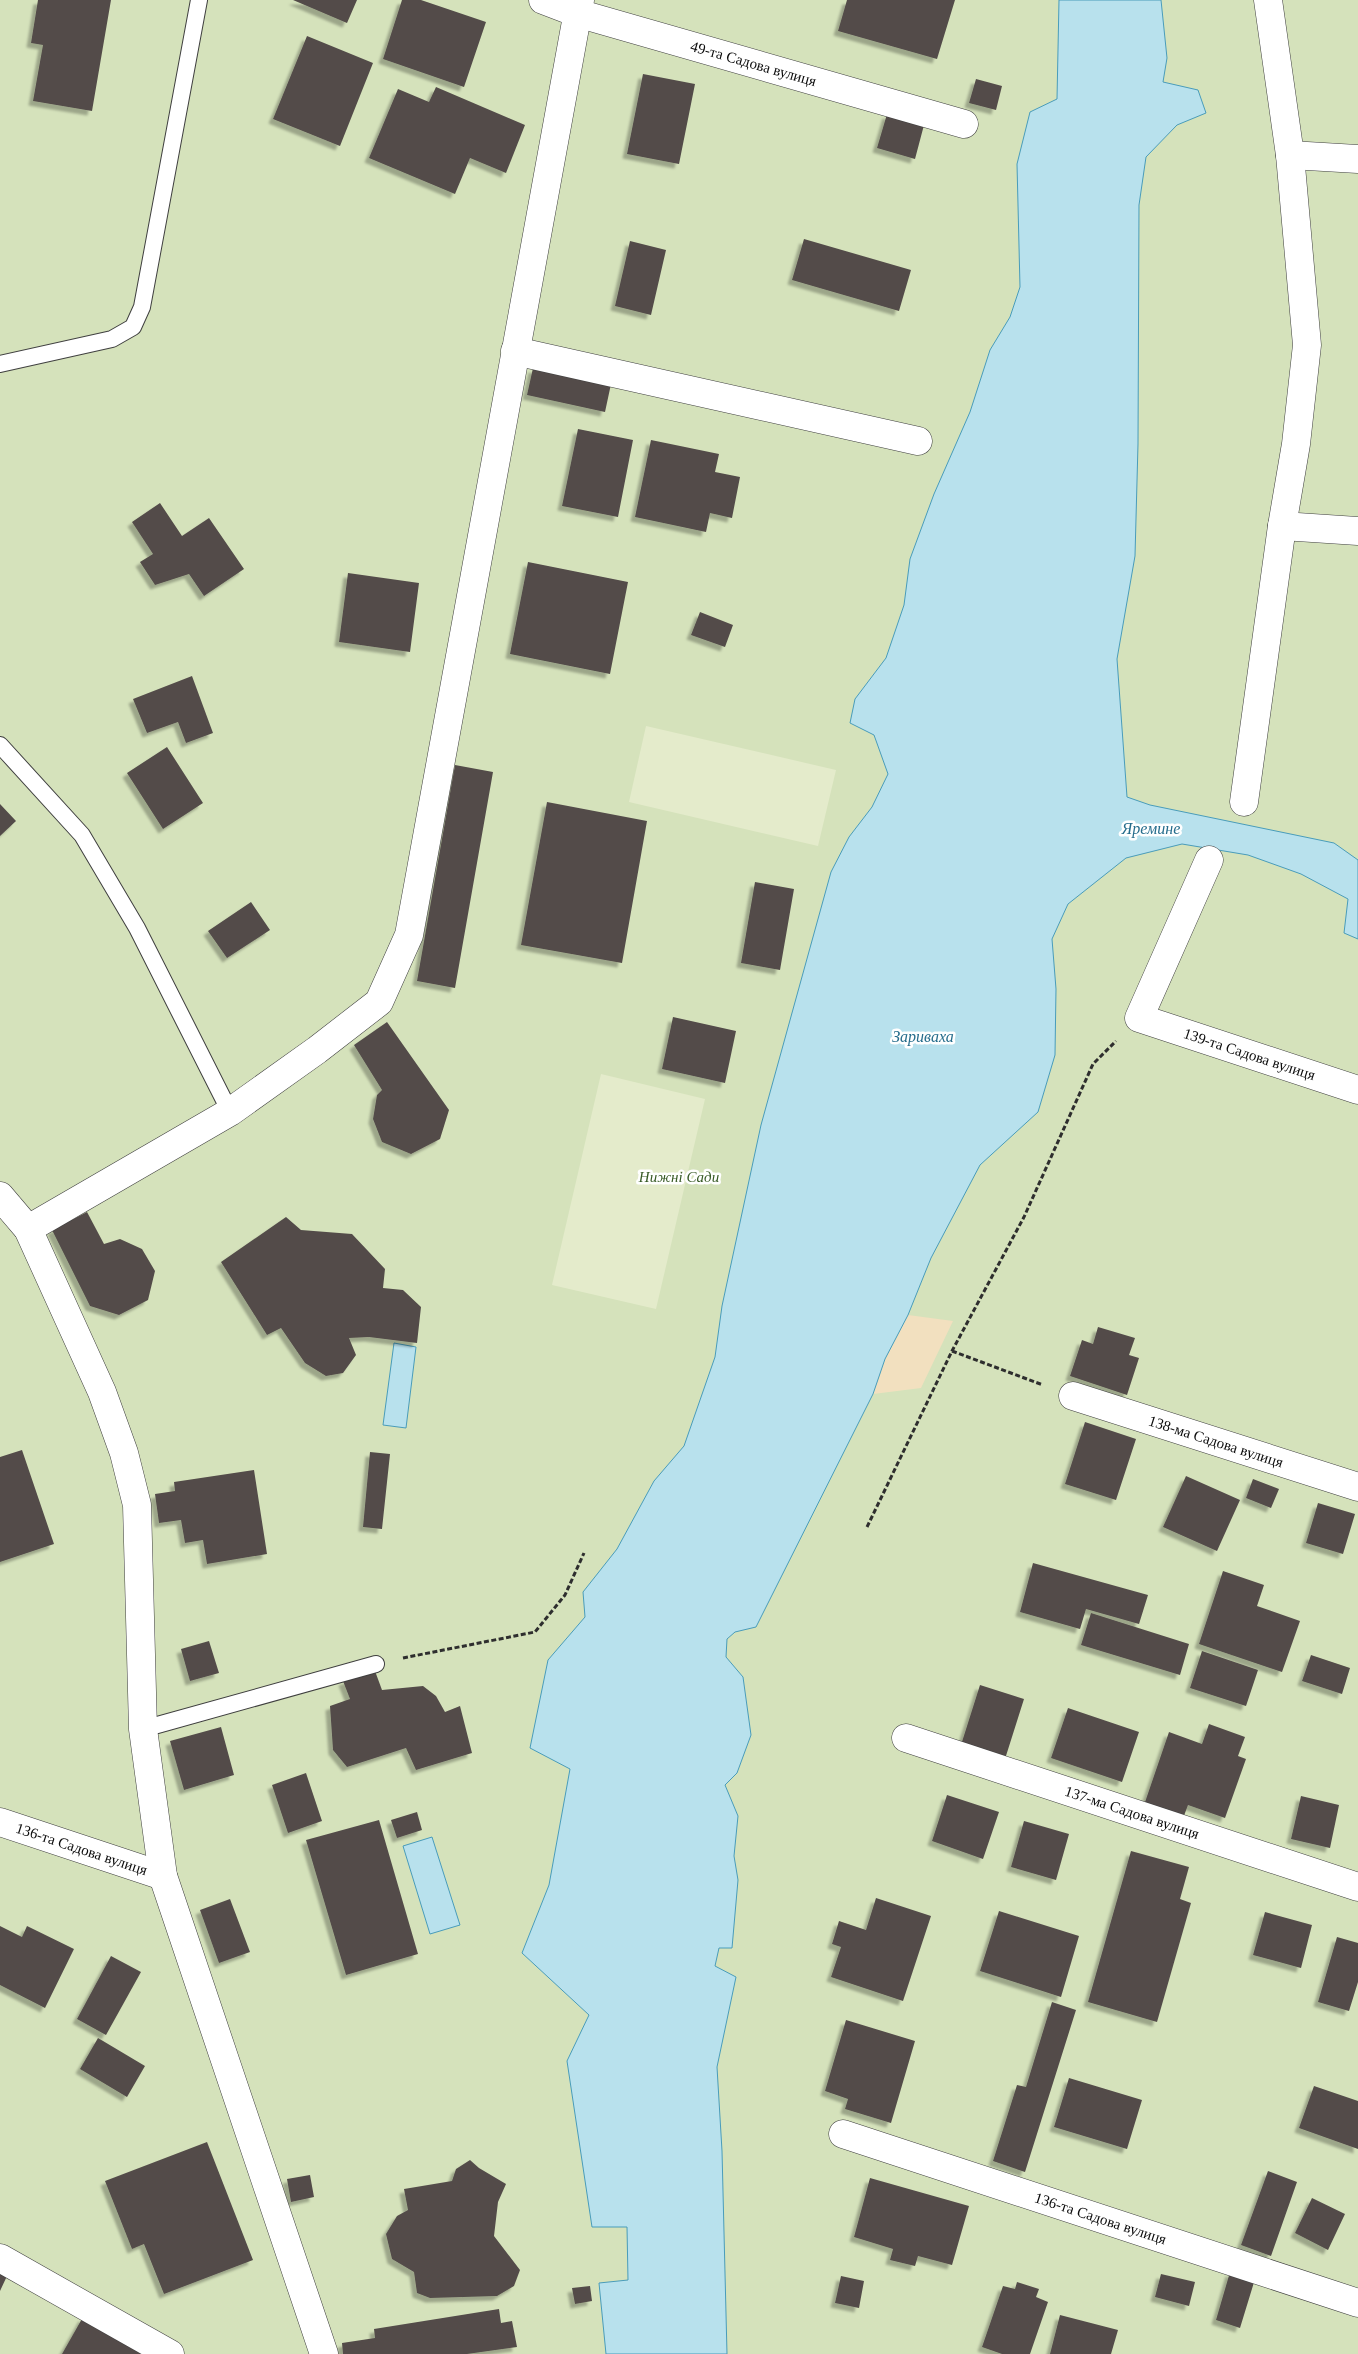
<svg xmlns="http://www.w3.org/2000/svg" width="1358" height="2354" font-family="Georgia,serif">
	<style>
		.green { fill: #d5e2bb }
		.sand { fill: #f2e0bf }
		.pitch { fill: #e4ebcb }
		.water { fill: #b8e1ed; stroke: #499cba }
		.building { fill: #534c49; filter: url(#shadow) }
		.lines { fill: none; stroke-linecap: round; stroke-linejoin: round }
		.service-casing { stroke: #3f3f3f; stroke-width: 18 }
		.minor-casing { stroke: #3f3f3f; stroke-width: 29 }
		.path { stroke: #2e2e2e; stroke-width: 3; stroke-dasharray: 5 2.5; stroke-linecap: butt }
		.service { stroke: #fff; stroke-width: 16 }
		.minor { stroke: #fff; stroke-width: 28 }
		.labels { text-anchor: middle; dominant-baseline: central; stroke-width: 5; stroke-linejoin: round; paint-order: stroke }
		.street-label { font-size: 15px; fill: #0c0c0c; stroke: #fff }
		.park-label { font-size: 15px; font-style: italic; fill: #375a25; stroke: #fff }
		.water-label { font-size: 16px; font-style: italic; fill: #266d8c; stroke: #fff }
	</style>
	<defs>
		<filter id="shadow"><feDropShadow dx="-4.5" dy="4.5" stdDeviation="1" flood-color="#0004"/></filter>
	</defs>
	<rect width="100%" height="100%" fill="#fcf7ed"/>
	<!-- green -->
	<path class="green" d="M0,0h1358v2354h-1358z"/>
	<!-- sand -->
	<path class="sand" d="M908,1315l45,6 -32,67 -48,6 12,-35z"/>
	<!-- pitch -->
	<path class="pitch" d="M646,726l190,44 -18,76 -189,-44z
		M601,1074l104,25 -49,210 -104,-24z"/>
	<!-- water -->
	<path class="water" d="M1059,0h102l6,58 -4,24 35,8 8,23 -29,12 -31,32 -7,48 -1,239 -3,112 -18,103 10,138 23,8 184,38 24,17v79l-14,-6 4,-34 -47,-25 -53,-19 -66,-11 -56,14 -58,46 -16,35 4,50 -1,66 -17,57 -58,53 -49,93 -23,57 -23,44 -12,35 -117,233 -21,5 -8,7 -1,18 17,20 8,58 -14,38 -12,12 13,31 -4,40 4,24 -6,68h-13l-4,18 21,11 -19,90 5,84 5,203h-121l-7,-71 29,-3 -1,-53h-35l-25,-166 22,-46 -67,-62 27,-68 21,-116 -40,-21 18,-88 37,-43 -2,-25 34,-43 37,-68 30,-35 31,-89 7,-51 39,-181 70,-253 18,-35 23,-30 16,-33 -14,-39 -24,-12 5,-24 31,-41 18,-53 6,-46 24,-65 36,-82 20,-62 20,-33 10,-30 -3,-123 13,-52 27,-13z
		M394,1343l22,4 -10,81 -23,-3z
		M432,1837l28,88 -30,9 -27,-88z"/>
	<!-- building -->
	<path class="building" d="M38,0h73l-19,111 -59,-10 10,-56 -12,-2z
		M293,0h64l-10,23z
		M402,0h19l65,22 -22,65 -81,-28z
		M847,0h108l-18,59 -99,-28z
		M307,36l66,27 -33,83 -67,-27z
		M643,74l52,10 -16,80 -52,-10z
		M976,79l26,7 -6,24 -27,-7z
		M436,87l89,38 -19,48 -36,-15 -15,36 -86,-36 29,-69 31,13z
		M887,114l37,11 -9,34 -38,-11z
		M804,239l107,31 -12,41 -107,-31z
		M630,241l36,9 -15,65 -36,-9z
		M533,368l78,16 -6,28 -78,-17z
		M578,429l55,11 -15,77 -56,-11z
		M651,440l68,14 -4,18 25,5 -8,41 -22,-5 -4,19 -71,-15z
		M160,503l22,33 27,-18 35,51 -40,27 -15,-22 -34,11 -15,-23 13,-8 -21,-32z
		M528,562l100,20 -18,92 -100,-20z
		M348,573l71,10 -9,69 -71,-10z
		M700,612l33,13 -8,22 -34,-12z
		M192,676l21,57 -27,10 -8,-21 -31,11 -14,-34z
		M167,747l36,56 -40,26 -36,-56z
		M455,765l38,7 -38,216 -38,-7z
		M547,802l100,19 -25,142 -101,-18z
		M0,804l16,17 -16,15z
		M755,882l39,7 -14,81 -39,-7z
		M251,902l19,28 -43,28 -19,-27z
		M673,1017l63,14 -11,52 -63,-14z
		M387,1022l62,88 -9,29 -29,15 -29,-12 -9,-23 4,-24 5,-5 -28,-45z
		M87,1212l17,32 16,-5 22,10 13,22 -7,29 -29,15 -29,-9 -38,-76z
		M286,1217l15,13 51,4 33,35 -2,19 20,2 18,17 -4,36 -48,-6 -20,1 7,17 -13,18 -17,3 -21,-13 -24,-35 -14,7 -46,-73z
		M1098,1327l37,11 -6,17 10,3 -12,37 -57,-19 12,-36 11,4z
		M1085,1422l51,17 -20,61 -51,-16z
		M22,1450l32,94 -54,18v-105z
		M370,1452l20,2 -8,75 -19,-2z
		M254,1470l13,84 -60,10 -4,-24 -18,3 -4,-23 -22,3 -4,-29 20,-3 -1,-9z
		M1186,1476l54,24 -23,51 -54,-24z
		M1253,1479l26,10 -8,19 -25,-10z
		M1318,1503l37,11 -12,40 -37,-11z
		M1033,1563l115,32 -9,29 -53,-15 -6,20 -60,-17z
		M1223,1571l41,14 -7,21 43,15 -18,51 -83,-28z
		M1091,1613l98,31 -9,31 -99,-30z
		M209,1641l10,32 -29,8 -9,-32z
		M1202,1651l56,19 -12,36 -56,-18z
		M1311,1655l39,13 -8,26 -40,-13z
		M375,1671l7,19 41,-4 13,10 9,16 15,-6 12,47 -56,17 -10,-22 -59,19 -14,-17 -3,-44 20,-7 -7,-18z
		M980,1685l44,14 -19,60 -44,-14z
		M1068,1708l71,24 -17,50 -71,-24z
		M1209,1724l36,13 -7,19 8,3 -21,59 -37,-13 -6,16 -39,-13 26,-76 33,12z
		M221,1727l13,48 -50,15 -14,-49z
		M306,1773l16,48 -34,12 -16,-48z
		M947,1795l52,17 -16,47 -51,-18z
		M1301,1796l38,9 -9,43 -39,-9z
		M417,1812l5,18 -25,8 -6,-18z
		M379,1820l39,134 -72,21 -40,-135z
		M1024,1821l45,13 -13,46 -45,-13z
		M1131,1851l58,16 -9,32 11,4 -34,119 -69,-20z
		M876,1898l55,18 -28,85 -72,-24 10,-30 -9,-3 7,-23 27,9z
		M230,1899l20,53 -31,11 -19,-53z
		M999,1911l80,25 -18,61 -81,-26z
		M1265,1912l47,13 -11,43 -48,-13z
		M0,1926l22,11 5,-11 47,23 -29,59 -45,-23z
		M1337,1937l21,6v39l-9,29 -31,-9z
		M111,1956l30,16 -35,63 -29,-16z
		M1052,2002l24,8 -51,162 -32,-11 24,-76 9,2z
		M846,2020l69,21 -24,82 -46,-14 3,-10 -23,-8z
		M98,2038l47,28 -18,31 -47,-28z
		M1069,2078l73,22 -15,49 -73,-22z
		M1314,2086l44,15v48l-59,-21z
		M207,2142l46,118 -89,34 -20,-50 -12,5 -27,-68z
		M470,2160l9,8 27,16 -8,18 -4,34 26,34 -6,16 -17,10 -67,2 -13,-5 -3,-21 -22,-13 -6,-25 11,-18 11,-6 -4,-21 48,-8 4,-12z
		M1268,2171l29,11 -26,74 -30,-11z
		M310,2175l4,22 -23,5 -4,-23z
		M870,2178l99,28 -17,59 -34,-9 -3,10 -25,-6 3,-11 -39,-12z
		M1312,2198l33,16 -17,36 -33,-17z
		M0,2272l7,4 -7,15z
		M1230,2272l25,7 -15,49 -24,-8z
		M1161,2274l34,8 -6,24 -34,-9z
		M841,2276l23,5 -5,27 -24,-5z
		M1017,2282l22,7 -3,8 12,5 -18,52h-28l-20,-7 21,-61 12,3z
		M590,2286l2,15 -17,3 -3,-16z
		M499,2309l2,14 11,-2 5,26 -50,7h-124l-1,-11 33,-5 -1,-9z
		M1060,2315l58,15 -7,24h-61z
		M83,2317l67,37h-88z"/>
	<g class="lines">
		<defs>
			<path id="service" d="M0,364l112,-25 21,-12 9,-20 57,-307
				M0,745l82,90 55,93 93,184
				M143,1729l233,-65"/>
			<g id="minor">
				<path id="s1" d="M543,0l34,13 387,111"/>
				<path d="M1290,155l68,4"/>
				<path d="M515,351l403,90"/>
				<path d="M1282,526l76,5"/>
				<path d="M1244,802l38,-276 14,-82 11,-99 -17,-190 -22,-155"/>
				<path id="s2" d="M1209,860l-70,158 219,72"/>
				<path d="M0,1196l28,33 74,163 22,61 13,52 6,224 20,147 161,478"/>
				<path d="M28,1229l202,-117 87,-62 62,-48 30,-67 171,-935"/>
				<path id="s3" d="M1073,1396l285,91"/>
				<path id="s4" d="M906,1738l452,149"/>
				<path id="s5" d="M0,1822l163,54"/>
				<path id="s6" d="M843,2134l515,169"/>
				<path d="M0,2258l170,96"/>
			</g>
		</defs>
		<!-- service casing -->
		<use href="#service" class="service-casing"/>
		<!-- minor casing -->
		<use href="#minor" class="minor-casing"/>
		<!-- path -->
		<path class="path" d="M952,1351l91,34
			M867,1527l85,-176 72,-134 69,-153 23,-23
			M403,1658l132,-26 30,-37 19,-42"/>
		<!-- service -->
		<use href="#service" class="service"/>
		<!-- minor -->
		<use href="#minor" class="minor"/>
	</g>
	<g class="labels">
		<!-- street labels -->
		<g class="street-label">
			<text stroke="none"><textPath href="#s1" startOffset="220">49-та Садова вулиця</textPath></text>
			<text stroke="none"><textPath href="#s2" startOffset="289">139-та Садова вулиця</textPath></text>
			<text stroke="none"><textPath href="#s3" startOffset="150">138-ма Садова вулиця</textPath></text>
			<text stroke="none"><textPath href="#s4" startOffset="238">137-ма Садова вулиця</textPath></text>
			<text stroke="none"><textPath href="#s5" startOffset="86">136-та Садова вулиця</textPath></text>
			<text stroke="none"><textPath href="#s6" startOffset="271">136-та Садова вулиця</textPath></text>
		</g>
		<!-- park labels -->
		<g class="park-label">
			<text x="679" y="1177">Нижні Сади</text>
		</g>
		<!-- water labels -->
		<g class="water-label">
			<text x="1151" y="828">Яремине</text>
			<text x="923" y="1036">Зариваха</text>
		</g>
	</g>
</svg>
